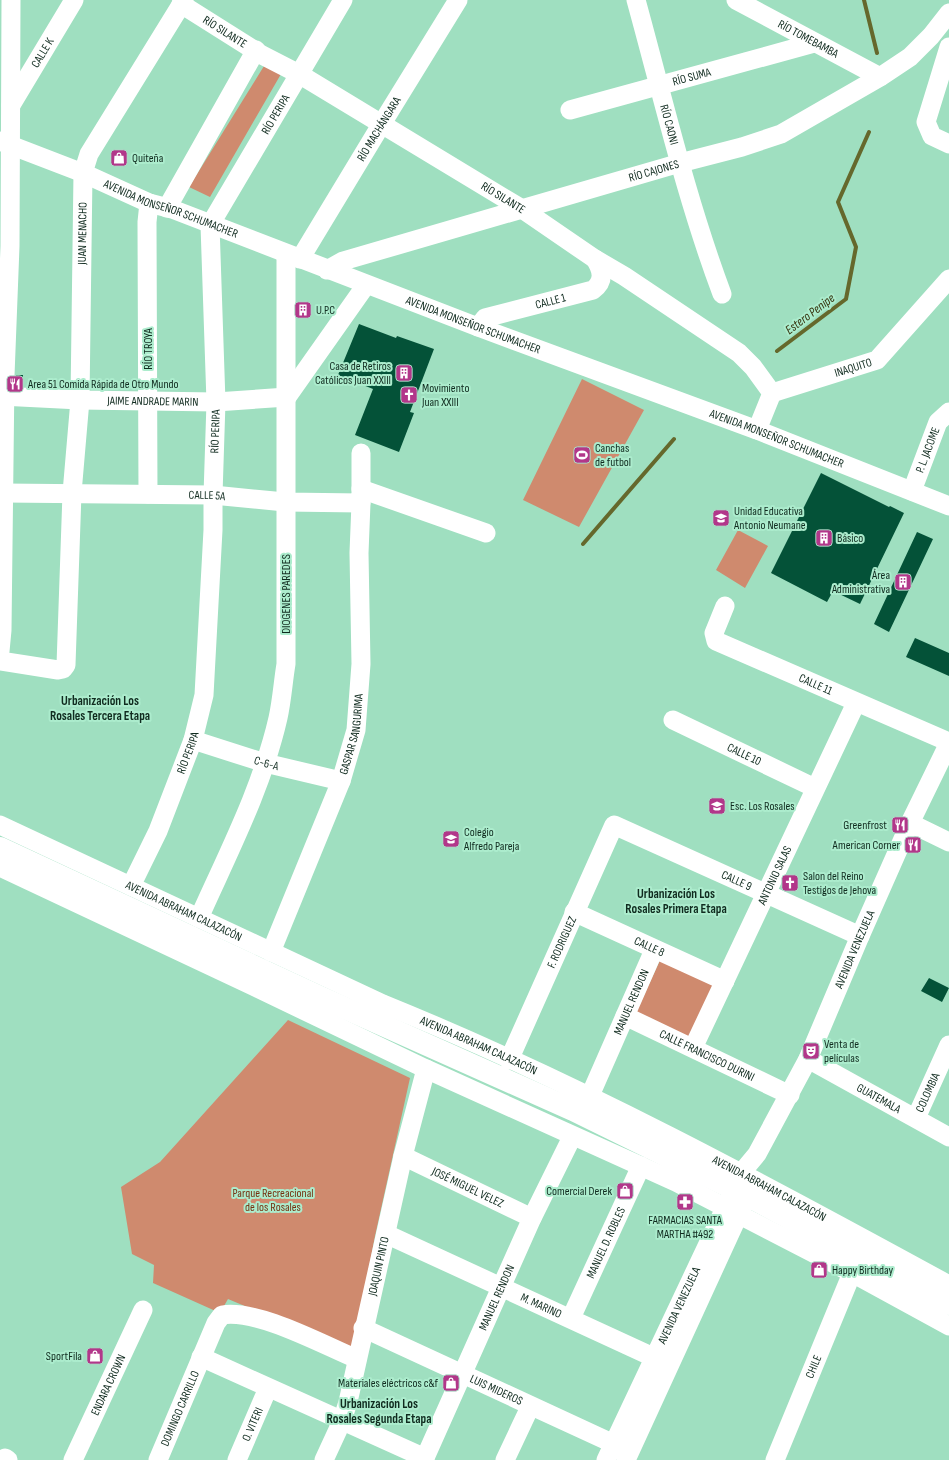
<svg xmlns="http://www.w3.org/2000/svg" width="949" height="1460" font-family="'Sofia Sans Condensed',sans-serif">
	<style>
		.green { fill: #cf8a6e }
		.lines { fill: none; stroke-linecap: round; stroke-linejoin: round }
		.stream { stroke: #65682c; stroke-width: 4 }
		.building { fill: #045238 }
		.minor { stroke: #fff; stroke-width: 19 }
		.major { stroke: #fff; stroke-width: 22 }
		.labels { text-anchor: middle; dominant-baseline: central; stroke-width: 4; stroke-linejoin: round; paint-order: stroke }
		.street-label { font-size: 12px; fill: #102b1f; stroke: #aceccd }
		.poi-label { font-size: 12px; fill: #102b1f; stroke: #aceccd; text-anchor: start }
		.park-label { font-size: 12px; fill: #753110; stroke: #aceccd }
		.water-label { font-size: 13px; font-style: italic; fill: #36330f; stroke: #aceccd }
		.neighbourhood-label { font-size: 13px; font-weight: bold; fill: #102b1f; stroke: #aceccd }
	</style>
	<rect width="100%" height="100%" fill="#9fdfc0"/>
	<!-- green -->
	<path class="green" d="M264,66l17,8 -71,123 -21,-10z
		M582,379l62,31 -65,117 -56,-27z
		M738,530l30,16 -23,42 -29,-18z
		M661,958l54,25 -26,57 -54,-25z
		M288,1020l122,58 -35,158 -22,116 -125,-53 -8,14 -67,-30 1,-18 -22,-11 -11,-67 39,-25z"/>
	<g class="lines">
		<!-- stream -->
		<path class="stream" d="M864,0l13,53
			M777,351l69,-52 10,-52 -18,-45 31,-70
			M583,544l91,-105"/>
	</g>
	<!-- building -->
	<path class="building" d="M297,303h14v14l-14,-1z
		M359,324l37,14 1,-2 37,13 -24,63 4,1 -15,39 -44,-17 18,-46 -35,-14z
		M16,375h7l-1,11h-6z
		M821,473l68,34 1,-1 14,7 -44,91 -27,-13 -6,11 -56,-29z
		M917,532l16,7 -44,93 -15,-8z
		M915,638l34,15v23l-43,-19z
		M929,978l20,10 -7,14 -21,-11z"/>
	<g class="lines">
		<!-- minor -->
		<g class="minor">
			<path id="s1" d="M636,0c27,98 50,198 86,294"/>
			<path id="s2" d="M736,0l144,77"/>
			<path id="s3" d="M181,4l81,51 37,19 223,135 73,50 29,17 115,77 14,14 19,26 -15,37"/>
			<path d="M949,47l-23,75 6,14 17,8"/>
			<path id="s4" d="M11,105l63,-105"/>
			<path id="s5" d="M570,110l244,-67"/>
			<path id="s6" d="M0,141l83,32 66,30 23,6 306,118 279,103 192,76"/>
			<path d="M167,208l89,-158"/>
			<path id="s7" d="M300,259l81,-134 77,-125"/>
			<path id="s8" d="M327,270l16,-9 337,-98 62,-16 39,-13 99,-57 30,-20 21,-21 18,-23"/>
			<path id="s9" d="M478,327l7,-9 108,-28c12,-9 9,-20 2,-31"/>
			<path id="s10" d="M772,393l105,-33 72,-81"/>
			<path id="s11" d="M0,396l80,4 136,2 71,-5 79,-112"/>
			<path d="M361,489l125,44"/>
			<path id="s12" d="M912,491l26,-69 11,-10"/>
			<path id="s13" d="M3,493l210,2 72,7 76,1v-50"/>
			<path d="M148,494l-1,-272 2,-19"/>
			<path id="s14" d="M725,606l-11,27 2,8 233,101"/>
			<path d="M0,651l2,-21 3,-254 5,-130 1,-246"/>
			<path id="s15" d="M0,661l58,9 5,-1 3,-4 6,-172 8,-93 3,-227 6,-19 95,-154"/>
			<path id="s16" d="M673,720l142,68"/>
			<path id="s17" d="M193,740l72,23 76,18"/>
			<path d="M910,823l39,19"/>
			<path id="s18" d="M0,825l383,179c195,79 381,180 566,281"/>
			<path d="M0,867l255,120 171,82 250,113 176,91 97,53"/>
			<path id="s19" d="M131,886l27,-55 35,-91 11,-45 9,-165v-35l3,-93 -6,-177 133,-225"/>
			<path id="s20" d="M574,912l151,69"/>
			<path d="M199,918c29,-65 63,-130 79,-200 4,-18 5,-36 8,-54v-410"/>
			<path id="s21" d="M271,952l70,-171 15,-51 5,-66 -2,-111 2,-50"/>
			<path id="s22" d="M625,1016l165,79"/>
			<path id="s23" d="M693,1048l163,-345"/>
			<path id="s24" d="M808,1059l141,78"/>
			<path id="s25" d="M509,1060l105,-235 246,111"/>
			<path id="s26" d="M589,1098l65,-148"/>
			<path id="s27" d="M916,1118l33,-73"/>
			<path id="s28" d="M403,1156l129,62"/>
			<path id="s29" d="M386,1234l267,123"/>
			<path id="s30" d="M571,1318l70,-152"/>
			<path id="s31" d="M363,1328l262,121"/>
			<path d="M201,1357l224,101"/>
			<path d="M5,1458l3,2"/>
			<path id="s32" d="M73,1460l70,-150"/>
			<path id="s33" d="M158,1460l58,-137 6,-8c36,-6 101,30 135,44"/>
			<path id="s34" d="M237,1460l31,-72"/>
			<path id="s35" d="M324,1460l18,-39 6,-19 55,-246 23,-87"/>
			<path id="s36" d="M424,1460l108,-242 40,-81"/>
			<path d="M505,1460l25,-53"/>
			<path id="s37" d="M606,1460l136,-288 15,-18 51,-95 52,-123 50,-113 39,-80"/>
			<path d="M626,1460l118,-257"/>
			<path id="s38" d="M775,1460l77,-187"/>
		</g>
		<!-- major -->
		<path class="major" d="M0,848l320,149 253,113 175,86 201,108"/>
	</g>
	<!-- icons -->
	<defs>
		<symbol id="shop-square" viewBox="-11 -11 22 22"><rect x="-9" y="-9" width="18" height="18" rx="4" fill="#b2378a" stroke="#aceccd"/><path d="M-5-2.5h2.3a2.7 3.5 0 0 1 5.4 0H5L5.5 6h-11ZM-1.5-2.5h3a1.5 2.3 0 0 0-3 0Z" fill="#fff"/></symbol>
		<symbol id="building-square" viewBox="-11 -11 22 22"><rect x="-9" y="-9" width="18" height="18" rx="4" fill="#b2378a" stroke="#aceccd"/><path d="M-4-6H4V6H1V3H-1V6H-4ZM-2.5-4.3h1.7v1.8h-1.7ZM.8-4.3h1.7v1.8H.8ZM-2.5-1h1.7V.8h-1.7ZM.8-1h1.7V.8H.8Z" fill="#fff"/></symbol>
		<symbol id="restaurant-square" viewBox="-11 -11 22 22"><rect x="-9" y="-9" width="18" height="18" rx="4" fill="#b2378a" stroke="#aceccd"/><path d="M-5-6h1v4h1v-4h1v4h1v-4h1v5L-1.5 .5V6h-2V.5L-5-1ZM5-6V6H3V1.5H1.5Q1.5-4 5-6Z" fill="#fff"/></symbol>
		<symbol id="church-square" viewBox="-11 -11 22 22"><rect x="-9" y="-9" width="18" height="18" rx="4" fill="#b2378a" stroke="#aceccd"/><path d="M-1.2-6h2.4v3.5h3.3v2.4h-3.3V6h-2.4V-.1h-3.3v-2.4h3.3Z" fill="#fff"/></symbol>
		<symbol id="stadium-square" viewBox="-11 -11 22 22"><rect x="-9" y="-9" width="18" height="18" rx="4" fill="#b2378a" stroke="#aceccd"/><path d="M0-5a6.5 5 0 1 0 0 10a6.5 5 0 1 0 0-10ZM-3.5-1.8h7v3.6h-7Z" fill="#fff"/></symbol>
		<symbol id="university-square" viewBox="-11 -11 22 22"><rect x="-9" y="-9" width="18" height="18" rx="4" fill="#b2378a" stroke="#aceccd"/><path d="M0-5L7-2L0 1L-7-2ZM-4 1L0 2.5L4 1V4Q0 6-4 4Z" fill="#fff"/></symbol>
		<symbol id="school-square" viewBox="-11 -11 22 22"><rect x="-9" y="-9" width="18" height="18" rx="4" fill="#b2378a" stroke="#aceccd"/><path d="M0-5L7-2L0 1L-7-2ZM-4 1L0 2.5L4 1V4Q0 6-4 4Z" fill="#fff"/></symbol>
		<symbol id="theatre-square" viewBox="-11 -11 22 22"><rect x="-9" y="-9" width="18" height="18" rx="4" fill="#b2378a" stroke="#aceccd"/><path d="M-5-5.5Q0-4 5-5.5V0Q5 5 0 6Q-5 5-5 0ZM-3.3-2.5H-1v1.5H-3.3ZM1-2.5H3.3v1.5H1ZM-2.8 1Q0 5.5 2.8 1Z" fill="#fff"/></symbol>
		<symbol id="pharmacy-square" viewBox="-11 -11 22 22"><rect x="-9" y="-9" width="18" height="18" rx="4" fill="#b2378a" stroke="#aceccd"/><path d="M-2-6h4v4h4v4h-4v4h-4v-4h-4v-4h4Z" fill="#fff"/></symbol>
	</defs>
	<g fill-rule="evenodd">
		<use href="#shop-square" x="109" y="148" width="20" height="20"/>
		<use href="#building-square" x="293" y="300" width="20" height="20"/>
		<use href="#building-square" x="394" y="363" width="20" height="20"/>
		<use href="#restaurant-square" x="5" y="374" width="20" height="20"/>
		<use href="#church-square" x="399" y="385" width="20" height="20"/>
		<use href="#stadium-square" x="572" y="445" width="20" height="20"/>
		<use href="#university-square" x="711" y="508" width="20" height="20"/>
		<use href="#building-square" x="814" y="528" width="20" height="20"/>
		<use href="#building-square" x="893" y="572" width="20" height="20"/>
		<use href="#school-square" x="707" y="796" width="20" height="20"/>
		<use href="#restaurant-square" x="890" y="815" width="20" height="20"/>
		<use href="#school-square" x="441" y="829" width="20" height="20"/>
		<use href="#restaurant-square" x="903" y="835" width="20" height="20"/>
		<use href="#church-square" x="780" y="873" width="20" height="20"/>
		<use href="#theatre-square" x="801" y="1041" width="20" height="20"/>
		<use href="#shop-square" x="615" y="1181" width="20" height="20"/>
		<use href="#pharmacy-square" x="675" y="1192" width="20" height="20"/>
		<use href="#shop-square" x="809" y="1260" width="20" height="20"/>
		<use href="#shop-square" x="85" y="1346" width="20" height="20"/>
		<use href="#shop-square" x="441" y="1373" width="20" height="20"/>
	</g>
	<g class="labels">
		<!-- street labels -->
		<g class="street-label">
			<text stroke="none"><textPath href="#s3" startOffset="52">RÍO SILANTE</textPath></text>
			<text stroke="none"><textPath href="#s2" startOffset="82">RÍO TOMEBAMBA</textPath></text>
			<text stroke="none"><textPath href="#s4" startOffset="61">CALLE K</textPath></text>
			<text stroke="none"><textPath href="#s5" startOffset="126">RÍO SUMA</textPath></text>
			<text stroke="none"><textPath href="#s19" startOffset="804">RÍO PERIPA</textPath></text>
			<text stroke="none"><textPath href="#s1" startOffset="129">RÍO CAONI</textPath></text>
			<text stroke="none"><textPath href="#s7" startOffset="152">RÍO MACHÁNGARA</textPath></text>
			<text stroke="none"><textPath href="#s8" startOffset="342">RÍO CAJONES</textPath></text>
			<text stroke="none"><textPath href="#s3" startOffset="376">RÍO SILANTE</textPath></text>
			<text stroke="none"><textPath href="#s6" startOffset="184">AVENIDA MONSEÑOR SCHUMACHER</textPath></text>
			<text stroke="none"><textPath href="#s15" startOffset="501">JUAN MENACHO</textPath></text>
			<text stroke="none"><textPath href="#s9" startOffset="79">CALLE 1</textPath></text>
			<text stroke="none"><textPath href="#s6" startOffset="508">AVENIDA MONSEÑOR SCHUMACHER</textPath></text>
			<text transform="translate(148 349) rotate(-90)">RÍO TROYA</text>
			<text stroke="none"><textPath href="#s10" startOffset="85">INAQUITO</textPath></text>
			<text stroke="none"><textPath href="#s11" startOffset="153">JAIME ANDRADE MARIN</textPath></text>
			<text stroke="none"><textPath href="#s19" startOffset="469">RÍO PERIPA</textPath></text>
			<text stroke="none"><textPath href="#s6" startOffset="832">AVENIDA MONSEÑOR SCHUMACHER</textPath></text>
			<text stroke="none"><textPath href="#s12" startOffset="44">P. L. JACOME</textPath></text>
			<text stroke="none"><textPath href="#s13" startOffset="204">CALLE 5A</textPath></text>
			<text transform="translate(286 594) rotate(-90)">DIOGENES PAREDES</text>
			<text stroke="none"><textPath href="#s14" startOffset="146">CALLE 11</textPath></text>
			<text stroke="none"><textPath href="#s21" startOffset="233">GASPAR SANGURIMA</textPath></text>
			<text stroke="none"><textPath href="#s19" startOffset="145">RÍO PERIPA</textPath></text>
			<text stroke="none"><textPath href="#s16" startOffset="79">CALLE 10</textPath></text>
			<text stroke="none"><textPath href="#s17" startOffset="77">C-6-A</textPath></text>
			<text stroke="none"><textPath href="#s23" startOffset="191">ANTONIO SALAS</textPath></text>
			<text stroke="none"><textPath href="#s25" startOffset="392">CALLE 9</textPath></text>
			<text stroke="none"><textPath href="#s18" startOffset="203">AVENIDA ABRAHAM CALAZACÓN</textPath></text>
			<text stroke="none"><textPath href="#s25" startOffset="129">F. RODRIGUEZ</textPath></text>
			<text stroke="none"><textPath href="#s20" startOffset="83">CALLE 8</textPath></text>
			<text stroke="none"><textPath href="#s37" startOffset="569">AVENIDA VENEZUELA</textPath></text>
			<text stroke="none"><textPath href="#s26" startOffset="105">MANUEL RENDON</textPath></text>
			<text stroke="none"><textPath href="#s18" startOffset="527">AVENIDA ABRAHAM CALAZACÓN</textPath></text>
			<text stroke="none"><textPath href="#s22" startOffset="91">CALLE FRANCISCO DURINI</textPath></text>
			<text stroke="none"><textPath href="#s27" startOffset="28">COLOMBIA</textPath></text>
			<text stroke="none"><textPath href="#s24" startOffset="81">GUATEMALA</textPath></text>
			<text stroke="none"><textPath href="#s28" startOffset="72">JOSÉ MIGUEL VELEZ</textPath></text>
			<text stroke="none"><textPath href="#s18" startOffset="851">AVENIDA ABRAHAM CALAZACÓN</textPath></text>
			<text stroke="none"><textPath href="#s30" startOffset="83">MANUEL D. ROBLES</textPath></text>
			<text stroke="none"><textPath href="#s35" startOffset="202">JOAQUIN PINTO</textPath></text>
			<text stroke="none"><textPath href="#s36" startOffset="178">MANUEL RENDON</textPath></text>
			<text stroke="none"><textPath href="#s37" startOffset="171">AVENIDA VENEZUELA</textPath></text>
			<text stroke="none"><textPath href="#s29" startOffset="171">M. MARINO</textPath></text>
			<text stroke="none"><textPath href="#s38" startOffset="101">CHILE</textPath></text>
			<text stroke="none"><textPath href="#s32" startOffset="83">ENDARA CROWN</textPath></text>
			<text stroke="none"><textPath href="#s31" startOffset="147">LUIS MIDEROS</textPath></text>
			<text stroke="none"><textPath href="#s33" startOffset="56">DOMINGO CARRILLO</textPath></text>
			<text stroke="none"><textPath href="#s34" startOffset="39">O. VITERI</textPath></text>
		</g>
		<!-- poi labels -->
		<g class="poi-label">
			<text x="132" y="158">Quiteña</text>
			<text x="316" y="310">U.P.C</text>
			<text x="391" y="366" text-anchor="end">Casa de Retiros<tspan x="391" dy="14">Católicos Juan XXIII</tspan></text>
			<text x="28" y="384">Area 51 Comida Rápida de Otro Mundo</text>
			<text x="422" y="388">Movimiento<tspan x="422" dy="14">Juan XXIII</tspan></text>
			<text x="595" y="448">Canchas<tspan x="595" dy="14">de futbol</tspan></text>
			<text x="734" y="511">Unidad Educativa<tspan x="734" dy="14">Antonio Neumane</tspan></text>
			<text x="837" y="538">Básico</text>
			<text x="890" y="575" text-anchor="end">Área<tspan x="890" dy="14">Administrativa</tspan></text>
			<text x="730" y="806">Esc. Los Rosales</text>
			<text x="887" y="825" text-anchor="end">Greenfrost</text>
			<text x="464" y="832">Colegio<tspan x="464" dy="14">Alfredo Pareja</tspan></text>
			<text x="900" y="845" text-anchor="end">American Corner</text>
			<text x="803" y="876">Salon del Reino<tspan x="803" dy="14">Testigos de Jehova</tspan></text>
			<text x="824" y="1044">Venta de<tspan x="824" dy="14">películas</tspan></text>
			<text x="612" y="1191" text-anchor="end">Comercial Derek</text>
			<text x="685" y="1220" text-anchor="middle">FARMACIAS SANTA<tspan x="685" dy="14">MARTHA #492</tspan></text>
			<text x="832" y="1270">Happy Birthday</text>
			<text x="82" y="1356" text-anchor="end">SportFila</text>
			<text x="438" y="1383" text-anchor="end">Materiales eléctricos c&amp;f</text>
		</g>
		<!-- park labels -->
		<g class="park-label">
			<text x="273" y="1193">Parque Recreacional<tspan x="273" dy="14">de los Rosales</tspan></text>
		</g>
		<!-- water labels -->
		<g class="water-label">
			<text transform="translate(810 314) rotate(-37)">Estero Penipe</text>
		</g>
		<!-- neighbourhood labels -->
		<g class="neighbourhood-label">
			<text x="100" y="701">Urbanización Los<tspan x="100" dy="15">Rosales Tercera Etapa</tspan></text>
			<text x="676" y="894">Urbanización Los<tspan x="676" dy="15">Rosales Primera Etapa</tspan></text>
			<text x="379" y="1404">Urbanización Los<tspan x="379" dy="15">Rosales Segunda Etapa</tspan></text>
		</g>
	</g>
</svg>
